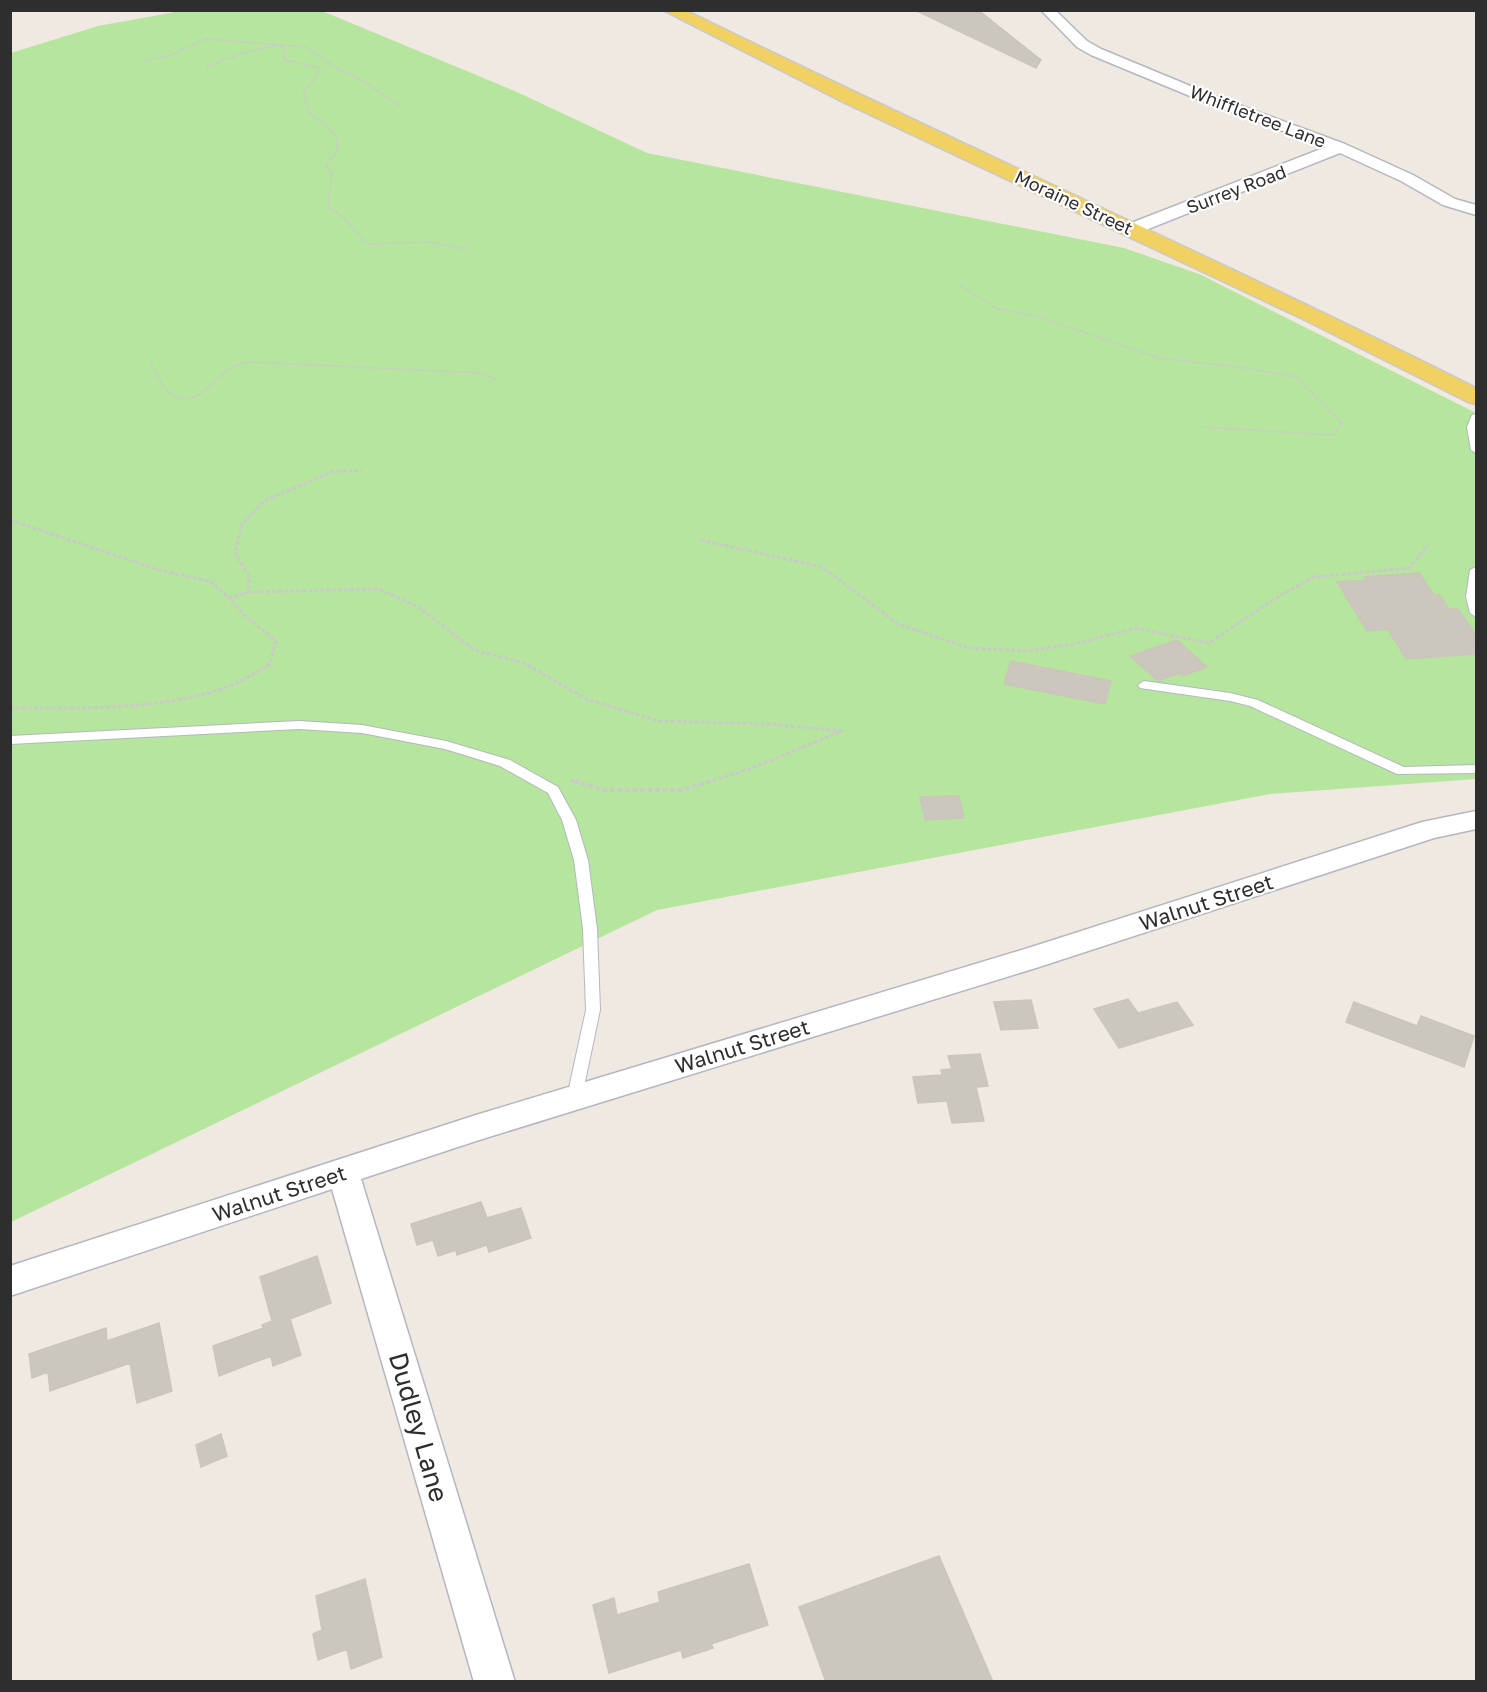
<svg xmlns="http://www.w3.org/2000/svg" width="1487" height="1692" font-family="'Golos Text',sans-serif">
	<style>
		.green { fill: #b6e59e }
		.building { fill: #cbc7bf; stroke: #cbc5ba; stroke-width: 1.5 }
		.lines { fill: none; stroke-linecap: round; stroke-linejoin: round }
		.lane-casing { stroke: #b4b7c1; stroke-width: 2 }
		.street-casing { stroke: #b4b7c1; stroke-width: 3 }
		.primary-casing { stroke: #c9c9c9; stroke-width: 3 }
		.path-far2 { stroke: #c9c9c9; stroke-width: 2; stroke-dasharray: 2 1.5; stroke-linecap: butt }
		.path-far1 { stroke: #c9c9c9; stroke-width: 3; stroke-dasharray: 4 2; stroke-linecap: butt }
		.path { stroke: #c9c9c9; stroke-width: 4; stroke-dasharray: 4.5 3; stroke-linecap: butt }
		.lane { fill: #fff; fill-rule: evenodd }
		.street { fill: #fff; fill-rule: evenodd }
		.primary { fill: #f2d163; fill-rule: evenodd }
		.labels { text-anchor: middle; dominant-baseline: central; stroke-width: 4.5; stroke-linejoin: round; paint-order: stroke }
		.far-street-label { font-size: 18px; fill: #2e2e2e; stroke: #fff }
		.street-label { font-size: 21px; fill: #2e2e2e; stroke: #fff }
		.near-street-label { font-size: 26px; fill: #2e2e2e; stroke: #fff }
	</style>
	<rect width="100%" height="100%" fill="#efe9e1"/>
	<!-- green -->
	<path class="green" d="M181,11h141l195,81 130,61 477,95 75,26 277,139v366l-206,15 -613,116 -646,312v-1169l87,-27z"/>
	<!-- building -->
	<path class="building" d="M915,10h63l63,50 -5,8z
		M1419,573l15,22 5,-1 10,15h9l18,26v19l-70,5 -18,-30 -21,2 -30,-49 30,-2 -2,-3z
		M1177,640l30,27 -24,9 -4,-3 -21,8 -28,-25z
		M1011,661l100,20 -6,23 -101,-20z
		M959,796l5,22 -39,2 -5,-23z
		M1128,999l10,14 39,-11 16,23 -74,23 -25,-39z
		M1031,1000l7,28 -37,2 -7,-28z
		M1354,1002l63,24 4,-10 53,20 -10,31 -118,-45z
		M980,1054l8,32 -12,1 8,34 -32,2 -5,-22 -29,2 -5,-26 29,-2 -1,-5 11,-1 -4,-13z
		M481,1202l6,16 34,-10 10,30 -42,14 -2,-7 -30,10 -1,-5 -18,6 -5,-16 -16,5 -6,-21z
		M317,1256l14,47 -41,16 11,36 -28,11 -2,-10 -52,20 -6,-30 50,-18 -1,-3 10,-4 -12,-44z
		M159,1323l13,68 -35,12 -7,-40 -80,28 -2,-19 -16,6 -3,-24 77,-26 1,13z
		M221,1434l6,22 -26,11 -5,-22z
		M939,1556l54,126h-167l-27,-75z
		M749,1564l19,61 -57,19 2,4 -30,10 -2,-8 -72,23 -16,-68 21,-7 3,17 43,-13 -2,-10z
		M365,1579l17,78 -31,12 -4,-20 -29,11 -5,-26 9,-4 -6,-34z"/>
	<g class="lines">
		<defs>
			<path id="lane" d="M1476,414v39l-5,-3 -4,-23 5,-12z
				M1476,567v50l-6,-4 -4,-16 4,-27z
				M1144,681l86,12 28,7 146,67 72,-2v8l-79,1 -147,-68 -20,-5 -90,-13 -2,-3z
				M299,721l63,4 84,16 64,19 48,27 18,33 12,40 9,69 3,81 -19,91 -6,2 -6,-2 -2,-4 19,-87 -3,-81 -9,-69 -12,-40 -14,-27 -48,-27 -55,-17 -83,-16 -63,-4 -289,15v-8z"/>
			<path id="street" d="M1041,10h14l32,31 14,8 111,46 133,49 68,31 42,24 21,6v10l-33,-10 -42,-24 -61,-28 -202,80h-12l-2,-4 2,-4 200,-78 -124,-46 -111,-46 -14,-8z
				M1476,811v18l-42,9 -395,129 -563,174 -115,38 154,503h-41l-142,-493 -322,107v-30l466,-151 549,-166 397,-127z"/>
			<path id="primary" d="M663,10h22c262,129 530,247 791,378v16l-8,-2 -163,-82 -462,-218z"/>
		</defs>
		<!-- lane casing -->
		<use href="#lane" class="lane-casing"/>
		<!-- street casing -->
		<use href="#street" class="street-casing"/>
		<!-- primary casing -->
		<use href="#primary" class="primary-casing"/>
		<!-- path-far2 -->
		<path class="path-far2" d="M143,61l26,-5 36,-17 75,6 -37,8 -38,14
			M401,107l-39,-27 -21,-9 -35,-24 -26,-2 4,6v9l36,8v4l-16,20 5,21 16,10 13,17 -1,12 -12,14 7,7 -4,34 15,10 24,27 62,-2 38,7
			M960,285l36,23 42,9 121,41 87,10 50,9 46,46 -9,12 -131,-8
			M150,363c6,9 10,21 18,28 24,21 42,-7 60,-21 7,-5 14,-7 22,-8l231,11 17,7"/>
		<!-- path-far1 -->
		<path class="path-far1" d="M10,520l152,51 48,10 19,17 19,-6 1,-15 -14,-24 7,-29 22,-23 70,-30h28
			M701,540l121,27 76,57 71,24 59,3 51,-8 57,-15 73,15 62,-42 43,-24 95,-9 19,-23
			M248,592l131,-3 41,19 54,42 50,13 62,36 73,22 109,3 74,7 -90,37 -47,15
			M10,708c70,0 159,3 224,-24 12,-5 24,-13 36,-20l6,-23 -32,-26 -15,-17
			M570,780l9,3"/>
		<!-- path -->
		<path class="path" d="M574,781l31,9h77l28,-9"/>
		<!-- lane -->
		<use href="#lane" class="lane"/>
		<!-- street -->
		<use href="#street" class="street"/>
		<!-- primary -->
		<use href="#primary" class="primary"/>
	</g>
	<g class="labels">
		<!-- far-street labels -->
		<g class="far-street-label">
			<text transform="translate(1258 116) rotate(21)">Whiffletree Lane</text>
			<text transform="translate(1236 189) rotate(-21)">Surrey Road</text>
			<text transform="translate(1074 202) rotate(25)">Moraine Street</text>
		</g>
		<!-- street labels -->
		<g class="street-label">
			<text transform="translate(1206 902) rotate(-18)">Walnut Street</text>
			<text transform="translate(742 1046) rotate(-17)">Walnut Street</text>
			<text transform="translate(279 1193) rotate(-18)">Walnut Street</text>
		</g>
		<!-- near-street labels -->
		<g class="near-street-label">
			<text transform="translate(419 1427) rotate(74)">Dudley Lane</text>
		</g>
	</g>
	<!-- border -->
	<rect width="1487" height="1692" fill="none" stroke="#2e2e2e" stroke-width="24"/>
</svg>
